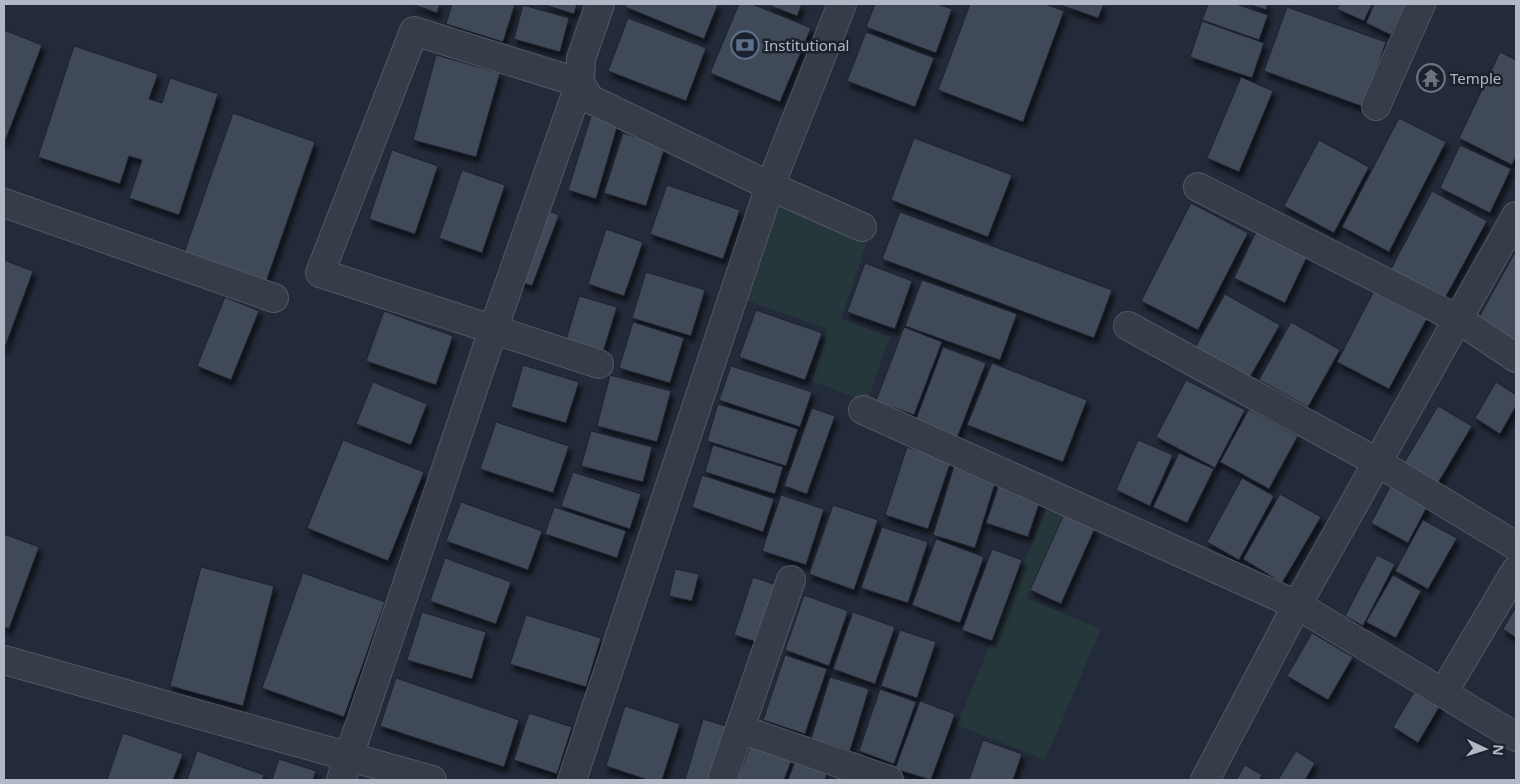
<svg xmlns="http://www.w3.org/2000/svg" width="1520" height="784" font-family="'Noto Sans',sans-serif">
	<style>
		.green { fill: #26373b }
		.building { fill: #3f4858; stroke: #1e2330; filter: url(#shadow) }
		.lines { fill: none; stroke-linecap: round; stroke-linejoin: round }
		.minor-casing { stroke: #525764; stroke-width: 30 }
		.minor { stroke: #373c49; stroke-width: 28 }
		.labels { text-anchor: middle; dominant-baseline: central; stroke-width: 5; stroke-linejoin: round; paint-order: stroke }
		.poi-label { font-size: 15px; fill: #b2b7c5; stroke: #1c212e; text-anchor: start }
	</style>
	<defs>
		<filter id="shadow"><feDropShadow dx="3" dy="5.5" stdDeviation="2.5" flood-color="#0009"/></filter>
	</defs>
	<rect width="100%" height="100%" fill="#232a39"/>
	<!-- green -->
	<path class="green" d="M777,203l91,36 -27,80 49,18 -23,65 -55,-21 16,-52 -85,-30z
		M1052,495l18,7 -44,96 75,31 -56,131 -88,-35z"/>
	<!-- building -->
	<path class="building" d="M412,4h28l-3,9z
		M452,4h63l-12,38 -57,-18z
		M542,4h35l-3,10z
		M626,4h92l-14,35 -79,-32z
		M739,4h13l59,24 -31,74 -70,-29z
		M766,4h36l-5,12z
		M875,4h62l15,5 -16,44 -70,-26z
		M970,4h75l19,7 -41,111 -85,-32z
		M1058,4h46l-6,14z
		M1208,4h28l32,11 -9,25 -57,-20z
		M1248,4h20l-2,6z
		M1340,4h32l-8,17 -27,-12z
		M1374,4h32l-15,31 -25,-12z
		M523,5l46,13 -9,34 -46,-13z
		M1287,7l99,35 -22,65 -100,-36z
		M628,18l78,30 -20,53 -78,-30z
		M1202,21l62,22 -12,35 -62,-21z
		M4,30l38,15 -38,99z
		M866,32l68,26 -19,49 -68,-26z
		M74,46l84,28 -9,25 13,4 8,-25 48,16 -39,121 -50,-17 13,-38 -13,-4 -9,28 -82,-27z
		M1500,52l16,8v96l-4,9 -53,-27z
		M436,55l64,18 -24,84 -63,-17z
		M1241,77l32,14 -34,81 -32,-14z
		M233,113l82,29 -49,140 -82,-29z
		M591,116l27,8 -22,75 -28,-9z
		M1399,118l47,24 -57,110 -47,-25z
		M623,133l42,14 -19,59 -42,-13z
		M914,138l98,37 -24,62 -97,-37z
		M1319,140l50,27 -35,66 -50,-27z
		M1460,145l51,24 -21,44 -50,-25z
		M392,150l46,16 -23,68 -46,-15z
		M462,170l43,15 -23,68 -43,-15z
		M667,185l73,25 -17,49 -73,-25z
		M1432,191l55,30 -43,79 -54,-29z
		M526,203l33,12 -27,71 -33,-12z
		M1191,203l57,30 -50,97 -57,-29z
		M900,212l212,78 -18,48 -212,-79z
		M606,229l37,13 -19,54 -36,-12z
		M1257,230l51,25 -23,48 -51,-25z
		M1514,254l2,1v86l-38,-22z
		M4,260l29,11 -29,79z
		M865,263l47,18 -17,48 -48,-17z
		M646,272l59,18 -14,46 -59,-18z
		M922,280l95,34 -17,46 -95,-34z
		M1377,285l53,28 -41,76 -52,-27z
		M1225,294l55,31 -34,59 -54,-31z
		M579,296l38,11 -14,45 -37,-12z
		M225,297l34,14 -28,69 -34,-14z
		M756,310l66,23 -17,47 -66,-23z
		M384,311l69,25 -17,49 -70,-24z
		M633,322l51,16 -14,45 -51,-15z
		M1291,322l49,28 -32,57 -49,-27z
		M904,327l38,15 -28,73 -38,-14z
		M943,347l43,16 -29,75 -42,-16z
		M992,363l95,37 -24,62 -96,-37z
		M523,365l56,17 -13,41 -55,-16z
		M731,366l81,26 -12,35 -81,-27z
		M610,375l61,16 -14,51 -60,-16z
		M1186,380l59,30 -30,58 -59,-31z
		M373,382l54,22 -16,41 -55,-21z
		M1496,382l20,13v11l-16,28 -25,-16z
		M718,404l80,25 -12,37 -79,-25z
		M1438,406l34,20 -34,57 -34,-20z
		M812,408l23,8 -28,78 -23,-8z
		M1249,409l49,27 -29,53 -49,-27z
		M496,422l73,24 -16,47 -73,-24z
		M591,431l61,16 -9,35 -62,-16z
		M343,440l81,32 -36,89 -81,-33z
		M1138,440l35,15 -23,51 -34,-16z
		M713,445l70,22 -8,27 -70,-22z
		M907,447l44,14 -23,68 -43,-14z
		M1179,453l35,16 -27,54 -34,-16z
		M954,466l42,14 -21,68 -42,-13z
		M573,472l68,22 -11,35 -69,-23z
		M702,475l72,24 -11,33 -71,-25z
		M1242,478l32,18 -35,64 -32,-18z
		M1000,481l42,14 -14,42 -42,-14z
		M1391,485l37,20 -20,38 -37,-20z
		M1280,494l41,23 -39,66 -39,-24z
		M781,495l43,14 -18,56 -44,-14z
		M461,502l81,29 -14,39 -82,-29z
		M833,505l45,15 -24,70 -45,-16z
		M554,507l72,24 -9,27 -72,-24z
		M1064,514l31,14 -34,76 -31,-14z
		M1423,520l34,18 -29,51 -33,-18z
		M882,527l46,15 -20,61 -47,-15z
		M4,534l35,13 -30,82 -5,-2z
		M936,539l48,18 -24,66 -48,-18z
		M992,549l30,11 -30,81 -30,-11z
		M1377,555l18,9 -32,62 -18,-10z
		M445,558l66,24 -15,42 -66,-23z
		M201,567l73,19 -31,120 -73,-20z
		M675,569l24,5 -7,27 -23,-5z
		M303,573l82,29 -41,115 -82,-29z
		M1393,575l28,16 -25,47 -30,-16z
		M753,577l23,8 -19,57 -23,-7z
		M804,595l44,16 -19,55 -44,-16z
		M1516,607v31l-13,-9z
		M422,612l64,20 -14,47 -65,-19z
		M853,612l42,15 -20,57 -42,-15z
		M526,615l75,23 -15,49 -76,-23z
		M900,630l36,12 -19,56 -36,-12z
		M1312,633l41,24 -25,43 -41,-24z
		M785,655l42,14 -22,65 -42,-14z
		M830,677l39,12 -19,62 -39,-12z
		M396,678l123,42 -15,47 -124,-41z
		M880,689l36,13 -22,62 -35,-13z
		M1416,689l25,15 -23,39 -25,-16z
		M920,701l35,13 -24,66 -36,-11z
		M625,706l55,18 -18,56h-14l-42,-14z
		M529,713l43,14 -15,47 -43,-14z
		M703,719l26,8 -17,53h-27z
		M123,733l60,21 -10,26h-66z
		M983,740l39,14 -9,26h-44z
		M751,744l41,15 -8,21h-47z
		M197,751l67,24 -2,5h-75z
		M1296,751l19,12 -10,17h-27z
		M279,759l37,12 -3,9h-41z
		M795,761l32,12 -2,7h-37z
		M1245,765l17,10 -3,5h-23z"/>
	<g class="lines">
		<defs>
			<path id="minor" d="M600,4l-19,55 -1,24 10,16 180,87 92,41
				M1376,106l45,-102
				M1198,187l260,132 58,39
				M4,203l270,95
				M1128,326l249,136 139,84
				M863,410l434,195 219,132
				M4,660l428,120
				M1443,693l73,-123
				M740,729l149,51
				M341,780l152,-450 87,-247 -166,-52 -94,242 279,91
				M572,780l198,-594 72,-182
				M722,780l69,-200
				M1205,780l92,-175 219,-389"/>
		</defs>
		<!-- minor casing -->
		<use href="#minor" class="minor-casing"/>
		<!-- minor -->
		<use href="#minor" class="minor"/>
	</g>
	<!-- icons -->
	<defs>
		<symbol id="bank-ring" viewBox="-11 -11 22 22"><circle r="9.5" fill="#1c212e" stroke="#5c6f8a" stroke-width="1.5"/><path d="M-6-4H6V4H-6ZM0-2.3a2.3 2.3 0 1 0 0 4.6a2.3 2.3 0 1 0 0-4.6Z" fill="#5c6f8a"/></symbol>
		<symbol id="temple-ring" viewBox="-11 -11 22 22"><circle r="9.5" fill="#1c212e" stroke="#6b7280" stroke-width="1.5"/><path d="M0-6L5-2H3V0L6.5 2.5H4V6H1.5V3h-3V6H-4V2.5H-6.5L-3 0V-2H-5Z" fill="#6b7280"/></symbol>
	</defs>
	<g fill-rule="evenodd">
		<use href="#bank-ring" x="729" y="29" width="32" height="32"/>
		<use href="#temple-ring" x="1415" y="62" width="32" height="32"/>
	</g>
	<g class="labels">
		<!-- poi labels -->
		<g class="poi-label">
			<text x="764" y="45">Institutional</text>
			<text x="1450" y="78">Temple</text>
		</g>
	</g>
	<!-- border -->
	<rect width="1520" height="784" fill="none" stroke="#b2b7c5" stroke-width="10"/>
	<!-- north arrow -->
	<g transform="translate(1485 749) rotate(94)" stroke="#1c212e" stroke-width="4" paint-order="stroke">
	<path d="M0-4L9 19L0 12L-9 19Z" fill="#b2b7c5"/>
	<text y="-8" font-size="14" font-weight="bold" text-anchor="middle" fill="#b2b7c5">N</text>
	</g>
</svg>
